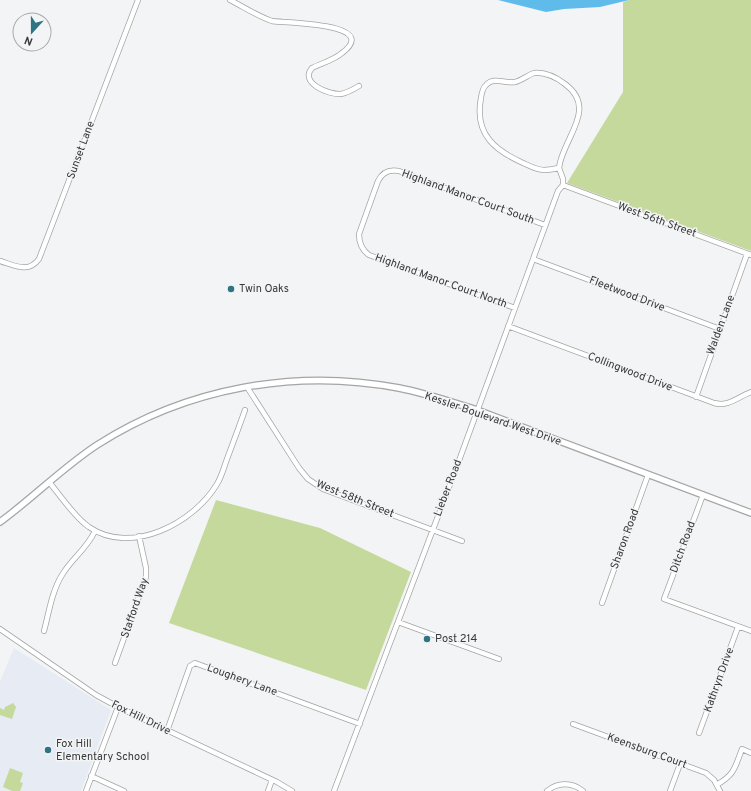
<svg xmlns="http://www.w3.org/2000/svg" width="751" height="791" font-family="Overpass,sans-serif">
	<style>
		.built { fill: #e6ebf4 }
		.green { fill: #c6d99c }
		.water { fill: #5fbbea }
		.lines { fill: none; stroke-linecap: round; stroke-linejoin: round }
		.minor-casing { stroke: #a4a5a6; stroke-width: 6 }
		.major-casing { stroke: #a4a5a6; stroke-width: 8 }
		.minor { stroke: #fff; stroke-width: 4.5 }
		.major { stroke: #fff; stroke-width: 5.5 }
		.poi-dot { fill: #2f7482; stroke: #f3f4f5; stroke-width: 1.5 }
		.labels { text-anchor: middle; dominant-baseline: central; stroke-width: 3; stroke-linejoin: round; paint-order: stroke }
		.street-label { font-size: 11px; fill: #383939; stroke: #f3f4f5 }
		.poi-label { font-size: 11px; fill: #383939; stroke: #f3f4f5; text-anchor: start }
	</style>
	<rect width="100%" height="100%" fill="#f3f4f5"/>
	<!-- built -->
	<path class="built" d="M14,648l97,62 -30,81h-81v-109z"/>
	<!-- green -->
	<path class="green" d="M629,0h122v251l-184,-68 56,-91v-90z
		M216,500l104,28 91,44 -45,118 -197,-67z
		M13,703l3,4 -4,12 -12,-4v-7l4,2 1,-3z
		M10,768l13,5 -3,9 3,1 -3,8h-8l-9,-4z"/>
	<!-- water -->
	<path class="water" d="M498,0h131l-29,7 -36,2 -18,3z"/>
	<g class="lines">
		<defs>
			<path id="minor" d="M230,0c14,7 27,16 42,21 8,2 111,1 70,32 -8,7 -20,10 -30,15 -13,15 17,27 29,26 6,-1 13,-5 18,-8
				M534,73c11,-1 23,5 31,11 34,25 -3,55 -6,84 -5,1 -10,2 -15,2 -8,0 -16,-5 -23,-8 -26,-12 -44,-27 -41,-57 1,-6 1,-16 6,-20 8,-9 19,-1 29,-3 6,-1 13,-7 19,-9z
				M559,168l4,11v6
				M563,185l188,70
				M533,259l187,70
				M0,261c14,4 28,13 39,-2l99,-259
				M515,308l-146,-53c-7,-5 -10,-12 -10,-21l19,-53c4,-8 11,-12 21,-10l146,54
				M508,326l206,77c14,4 24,-6 37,-11
				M247,387l52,81 9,11 15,10 139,52
				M696,397l51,-143
				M49,482c11,13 26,36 40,45 42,29 105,-4 128,-43 5,-8 7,-17 10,-25 6,-16 12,-32 18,-49
				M703,495l-39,104 87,32
				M602,603l46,-128
				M398,622l101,37
				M0,629l96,66 22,12 159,75 15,9
				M44,631c5,-19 8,-40 18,-56 10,-17 24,-25 33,-44
				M115,663l31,-86v-9l-7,-32
				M573,724l133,49 8,7 6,11
				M167,731l23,-65 5,-3 165,61
				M699,733l39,-106
				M91,776l33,15
				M718,784c17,-10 17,-17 24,-35l9,4
				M86,791l32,-84
				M268,791l4,-11
				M334,791l123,-325 101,-275 5,-6
				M547,791c11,-9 25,-9 36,0
				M670,791l10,-27"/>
			<path id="major" d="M0,522c33,-24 62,-54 97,-77 89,-57 198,-77 302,-57 26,5 52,14 78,22l274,103"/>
		</defs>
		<!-- minor casing -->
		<use href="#minor" class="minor-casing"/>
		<!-- major casing -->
		<use href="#major" class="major-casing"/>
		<!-- minor -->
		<use href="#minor" class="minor"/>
		<!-- major -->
		<use href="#major" class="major"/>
	</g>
	<!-- markers -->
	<g class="poi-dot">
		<circle cx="231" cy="289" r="4"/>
		<circle cx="427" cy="639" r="4"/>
		<circle cx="48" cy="750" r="4"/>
	</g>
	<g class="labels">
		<!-- street labels -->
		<g class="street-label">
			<text transform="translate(81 150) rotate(-70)">Sunset Lane</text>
			<text transform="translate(468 197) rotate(20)">Highland Manor Court South</text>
			<text transform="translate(657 220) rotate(20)">West 56th Street</text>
			<text transform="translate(441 281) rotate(20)">Highland Manor Court North</text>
			<text transform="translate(627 294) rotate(21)">Fleetwood Drive</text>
			<text transform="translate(721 325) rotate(-70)">Walden Lane</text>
			<text transform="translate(630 372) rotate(21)">Collingwood Drive</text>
			<text transform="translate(493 419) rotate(19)">Kessler Boulevard West Drive</text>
			<text transform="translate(448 488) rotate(-69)">Lieber Road</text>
			<text transform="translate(355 499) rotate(22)">West 58th Street</text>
			<text transform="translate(625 539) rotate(-70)">Sharon Road</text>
			<text transform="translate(683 547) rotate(-70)">Ditch Road</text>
			<text transform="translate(135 608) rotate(-71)">Stafford Way</text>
			<text transform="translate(242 680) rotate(20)">Loughery Lane</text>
			<text transform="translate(719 680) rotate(-70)">Kathryn Drive</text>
			<text transform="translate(141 718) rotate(26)">Fox Hill Drive</text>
			<text transform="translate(647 751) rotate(20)">Keensburg Court</text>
		</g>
		<!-- poi labels -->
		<g class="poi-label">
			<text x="239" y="289">Twin Oaks</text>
			<text x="435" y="639">Post 214</text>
			<text x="56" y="744">Fox Hill<tspan x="56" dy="13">Elementary School</tspan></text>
		</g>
	</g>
	<!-- north arrow -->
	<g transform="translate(32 32) rotate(201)"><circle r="19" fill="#f3f4f5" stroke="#a8a9aa"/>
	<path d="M0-3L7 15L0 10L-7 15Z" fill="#2f7482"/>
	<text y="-6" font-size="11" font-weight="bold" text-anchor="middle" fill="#383939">N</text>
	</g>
</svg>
